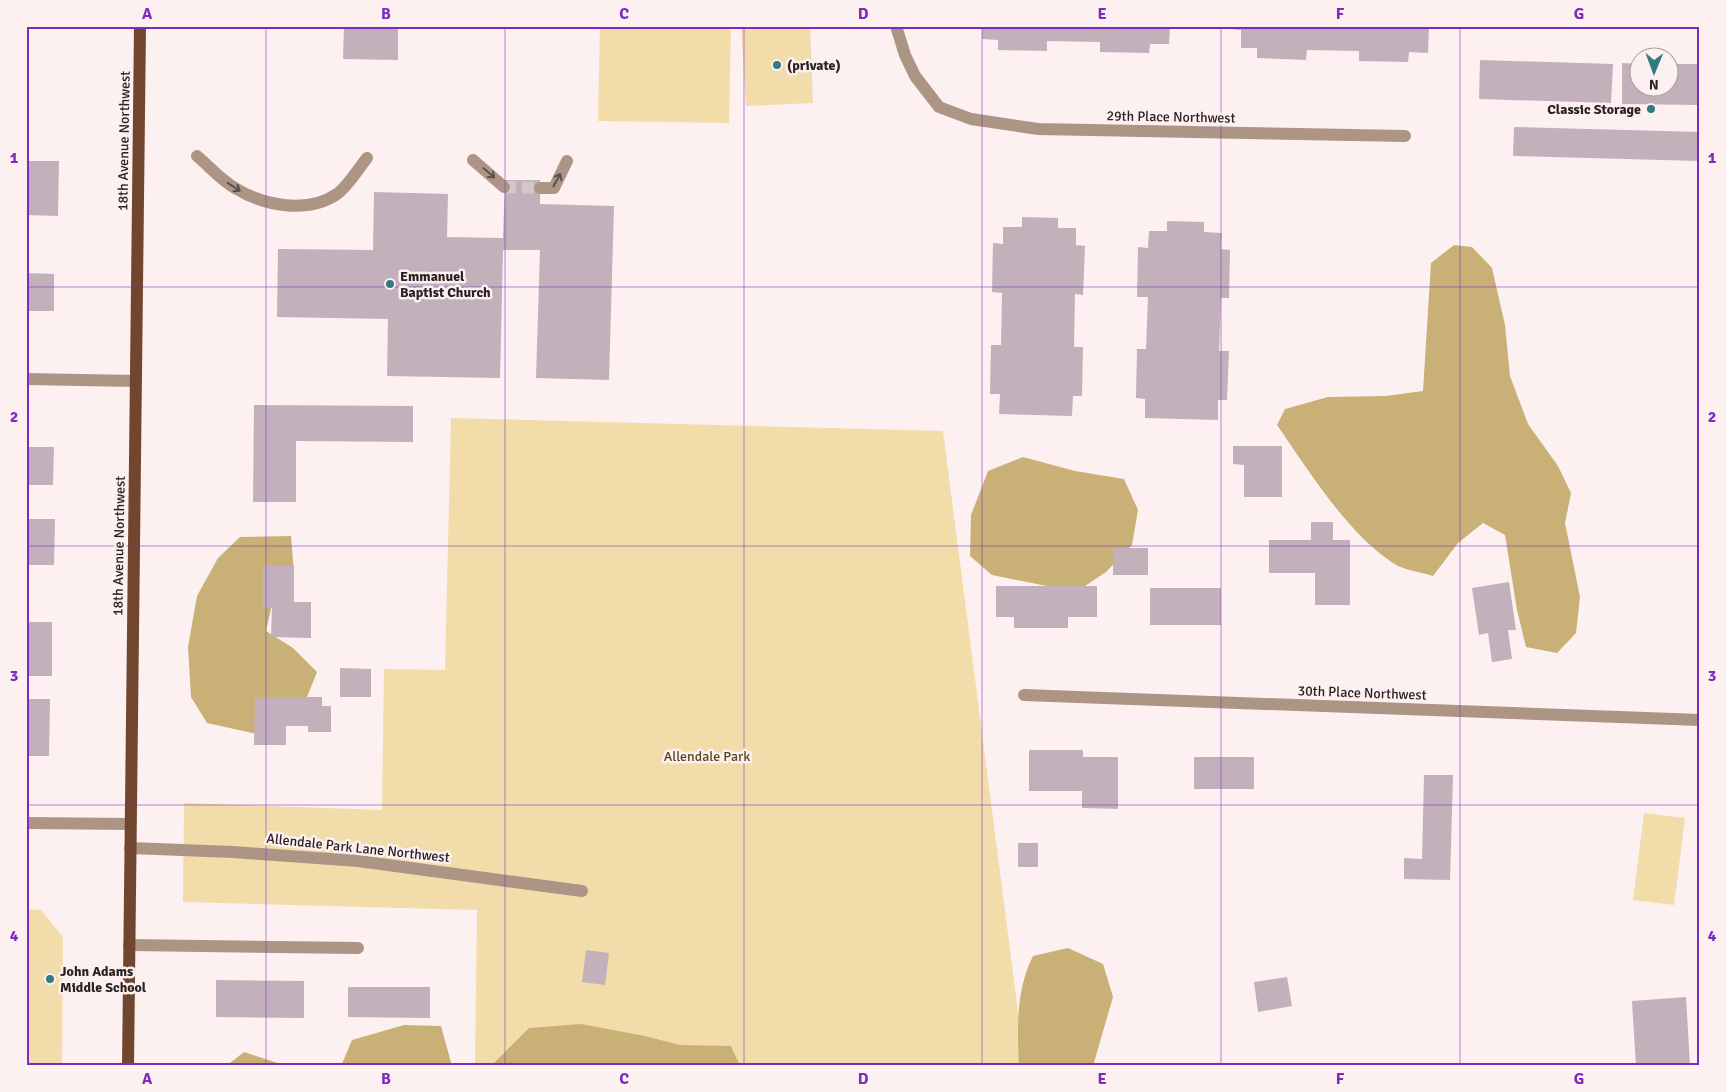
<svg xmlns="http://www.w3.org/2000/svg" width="1726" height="1092" font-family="Signika,sans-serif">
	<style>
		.green { fill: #f2dcaa }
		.forest { fill: #c8b077 }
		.building { fill: #c2b0ba }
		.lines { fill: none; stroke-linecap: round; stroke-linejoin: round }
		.minor-tunnel { stroke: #d3c7c7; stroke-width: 12; stroke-dasharray: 12 6; stroke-linecap: butt }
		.minor { stroke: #ad9586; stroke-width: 12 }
		.major { stroke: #70472e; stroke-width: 12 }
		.oneway { stroke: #5e504a }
		.grid { fill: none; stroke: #7b2cbf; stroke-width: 1; stroke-opacity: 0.55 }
		.poi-dot { fill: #327a84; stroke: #fdf0f0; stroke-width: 2 }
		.labels { text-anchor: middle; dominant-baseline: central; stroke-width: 5; stroke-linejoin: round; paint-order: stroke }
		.poi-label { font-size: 14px; font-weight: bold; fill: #2a2222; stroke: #fdf0f0; text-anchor: start }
		.street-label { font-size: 14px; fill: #2a2222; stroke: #fdf0f0 }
		.park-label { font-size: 14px; fill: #59471a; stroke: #fdf0f0 }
		.neatline { fill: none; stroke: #7b2cbf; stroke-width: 2 }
		.grid-label { font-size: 16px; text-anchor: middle; font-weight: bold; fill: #7b2cbf }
	</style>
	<rect width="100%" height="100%" fill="#fdf0f0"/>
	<!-- green -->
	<path class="green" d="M600,26h131l-2,97 -131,-2z
		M741,26h69l3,77 -67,3z
		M451,418l492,13 82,635h-550l2,-156 -294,-8 1,-99 198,7 2,-141 61,1z
		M1644,813l41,5 -11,87 -41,-5z
		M26,909l15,1 22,27 -1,129h-36z"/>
	<!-- forest -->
	<path class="forest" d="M1454,245l18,2 20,21 13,57 5,51 18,48 30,42 13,27 -6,30 15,74 -4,36 -19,20 -31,-6 -9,-37 -12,-75 -22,-12 -25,20 -25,33c-12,-4 -30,-6 -40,-13 -45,-29 -85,-93 -116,-138l8,-16 43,-12 58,-1 37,-5 8,-128z
		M1023,457l52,14 49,8 14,31 -6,35 -26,27 -30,20 -84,-17 -22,-19 1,-41 17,-44z
		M291,536l3,37 -20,23 -8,35 27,17 24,24 -10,25 -45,38 -55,-12 -16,-26 -3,-50 9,-51 21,-38 22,-21z
		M1068,948l35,16 10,33 -20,69h-74c-2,-37 -3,-77 14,-110z
		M581,1024l64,12 35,9 51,1 9,20h-249l38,-38z
		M404,1025l37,1 11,40h-111l11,-26z
		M244,1052l43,14h-61z"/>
	<!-- building -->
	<path class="building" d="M344,26h54v34l-55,-1z
		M982,26h188l-1,18h-19l-1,9 -49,-1v-10l-53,-1v10l-49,-1v-10l-16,-1z
		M1231,26h198l-1,27 -19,-1 -1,10 -49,-1v-10l-52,-1 -1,10 -49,-2v-10h-16v-18l-10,-1z
		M1480,60l133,4 -2,39 -132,-4z
		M1622,63l16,1v24h30v-24h32v41l-78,-1z
		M1514,127l186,5v29l-187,-5z
		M26,161h33l-1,55 -32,-1z
		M505,180h35v24l74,2 -5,174 -73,-2 4,-128h-37l-3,128 -113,-2 1,-57 -111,-2 1,-68 95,1 1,-58 74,2 -1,43 56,1z
		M1022,217l36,1v10h18v17l9,1 -2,49 -8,-1 -1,53h9l-1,49h-9l-1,20 -73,-2 1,-20h-10l1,-49h10l1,-52 -10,-1 1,-49 10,1v-17h19z
		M1167,221l37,1v10l18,1 -1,16 9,1 -1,48h-8l-2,53h10l-2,49h-9v20l-73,-2v-19l-9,-1 1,-49h9l2,-52h-11l1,-50 10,1 1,-17h18z
		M26,273l28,1v37h-28z
		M254,405l159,1v36l-117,-1v61h-43z
		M1233,446h49v51h-38v-32l-11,-1z
		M26,447h28l-1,38h-27z
		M26,519h29l-1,46h-28z
		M1311,522h22v18h17v65h-35v-32h-46v-33h42z
		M1113,548h35v27h-35z
		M263,565l31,1v36h17v36l-40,-1 1,-29h-9z
		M1509,582l7,48h-8l4,29 -20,3 -4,-29 -9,2 -7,-47z
		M996,586h101v31h-29v11h-54v-11h-18z
		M1150,588h71v37h-71z
		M26,622h26v54h-26z
		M340,668l31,1v28h-31z
		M255,697h67v9h9v26h-23v-6h-22v19h-32z
		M26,699h24l-1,57h-23z
		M1029,750h54v7h35v52l-36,-1v-17h-53z
		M1194,757h60v32h-60z
		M1424,775h29l-3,105 -46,-1v-21l18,1z
		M1018,843h20v24h-20z
		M586,950l23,3 -4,32 -23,-3z
		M1287,977l5,29 -34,6 -4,-30z
		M216,980l88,1v37l-88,-1z
		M348,987h82v31l-82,-1z
		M1686,997l4,69h-54l-4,-65z"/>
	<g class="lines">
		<!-- minor-tunnel -->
		<path class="minor-tunnel" d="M504,187l36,1"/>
		<!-- minor -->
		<path class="minor" d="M896,26l9,29 10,21 24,31 32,12 67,10 367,7
			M197,156c12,10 24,24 38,32 29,18 73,26 102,6 11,-8 21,-25 30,-36
			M473,160l31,27
			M540,188h14l13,-27
			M26,379l110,2
			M1024,695l676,25
			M26,823l104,1
			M130,848l103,4 125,9 224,30
			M129,945l229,3"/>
		<!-- major -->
		<path class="major" d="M128,1066l12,-1040"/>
	</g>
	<!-- one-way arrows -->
	<defs><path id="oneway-shaft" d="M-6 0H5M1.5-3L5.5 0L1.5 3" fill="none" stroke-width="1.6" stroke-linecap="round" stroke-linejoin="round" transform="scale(1.25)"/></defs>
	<g class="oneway">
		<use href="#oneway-shaft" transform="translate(489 173) rotate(41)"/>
		<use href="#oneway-shaft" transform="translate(557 180) rotate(-61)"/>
		<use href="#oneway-shaft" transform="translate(234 187) rotate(33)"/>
	</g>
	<!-- grid -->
	<path class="grid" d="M266,26v1040M505,26v1040M744,26v1040M982,26v1040M1221,26v1040M1460,26v1040M26,287h1674M26,546h1674M26,805h1674"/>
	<!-- markers -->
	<g class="poi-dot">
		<circle cx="777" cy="65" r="5"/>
		<circle cx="1651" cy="109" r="5"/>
		<circle cx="390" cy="284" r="5"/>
		<circle cx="50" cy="979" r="5"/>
	</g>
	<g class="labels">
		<!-- poi labels -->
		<g class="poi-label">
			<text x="787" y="65">(private)</text>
			<text x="1641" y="109" text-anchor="end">Classic Storage</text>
			<text x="400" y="276">Emmanuel<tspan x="400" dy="16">Baptist Church</tspan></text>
			<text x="60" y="971">John Adams<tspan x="60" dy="16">Middle School</tspan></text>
		</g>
		<!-- street labels -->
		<g class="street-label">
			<text transform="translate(1171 117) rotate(1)">29th Place Northwest</text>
			<text transform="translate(124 141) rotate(-89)">18th Avenue Northwest</text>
			<text transform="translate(119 546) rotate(-89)">18th Avenue Northwest</text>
			<text transform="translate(1362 693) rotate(2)">30th Place Northwest</text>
			<text transform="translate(358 848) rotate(6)">Allendale Park Lane Northwest</text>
		</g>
		<!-- park labels -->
		<g class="park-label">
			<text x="707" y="756">Allendale Park</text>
		</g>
	</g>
	<!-- border -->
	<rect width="1726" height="1092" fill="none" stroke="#fdf0f0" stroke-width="55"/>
	<!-- north arrow -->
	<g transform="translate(1654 72) rotate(181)"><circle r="24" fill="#fdf0f0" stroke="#a99e9e"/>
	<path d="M0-4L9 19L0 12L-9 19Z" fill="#327a84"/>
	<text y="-8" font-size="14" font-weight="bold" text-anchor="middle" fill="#2a2222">N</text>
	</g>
	<rect x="28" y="28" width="1670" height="1036" class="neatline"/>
	<g class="grid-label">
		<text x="147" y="19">A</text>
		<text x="386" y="19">B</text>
		<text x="624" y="19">C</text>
		<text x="863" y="19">D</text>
		<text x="1102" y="19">E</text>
		<text x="1340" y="19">F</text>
		<text x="1579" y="19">G</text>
		<text x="14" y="163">1</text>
		<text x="1712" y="163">1</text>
		<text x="14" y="422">2</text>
		<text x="1712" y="422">2</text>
		<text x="14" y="681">3</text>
		<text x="1712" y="681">3</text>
		<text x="14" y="941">4</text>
		<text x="1712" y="941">4</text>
		<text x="147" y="1084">A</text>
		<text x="386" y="1084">B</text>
		<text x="624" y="1084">C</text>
		<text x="863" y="1084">D</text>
		<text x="1102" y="1084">E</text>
		<text x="1340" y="1084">F</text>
		<text x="1579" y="1084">G</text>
	</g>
</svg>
